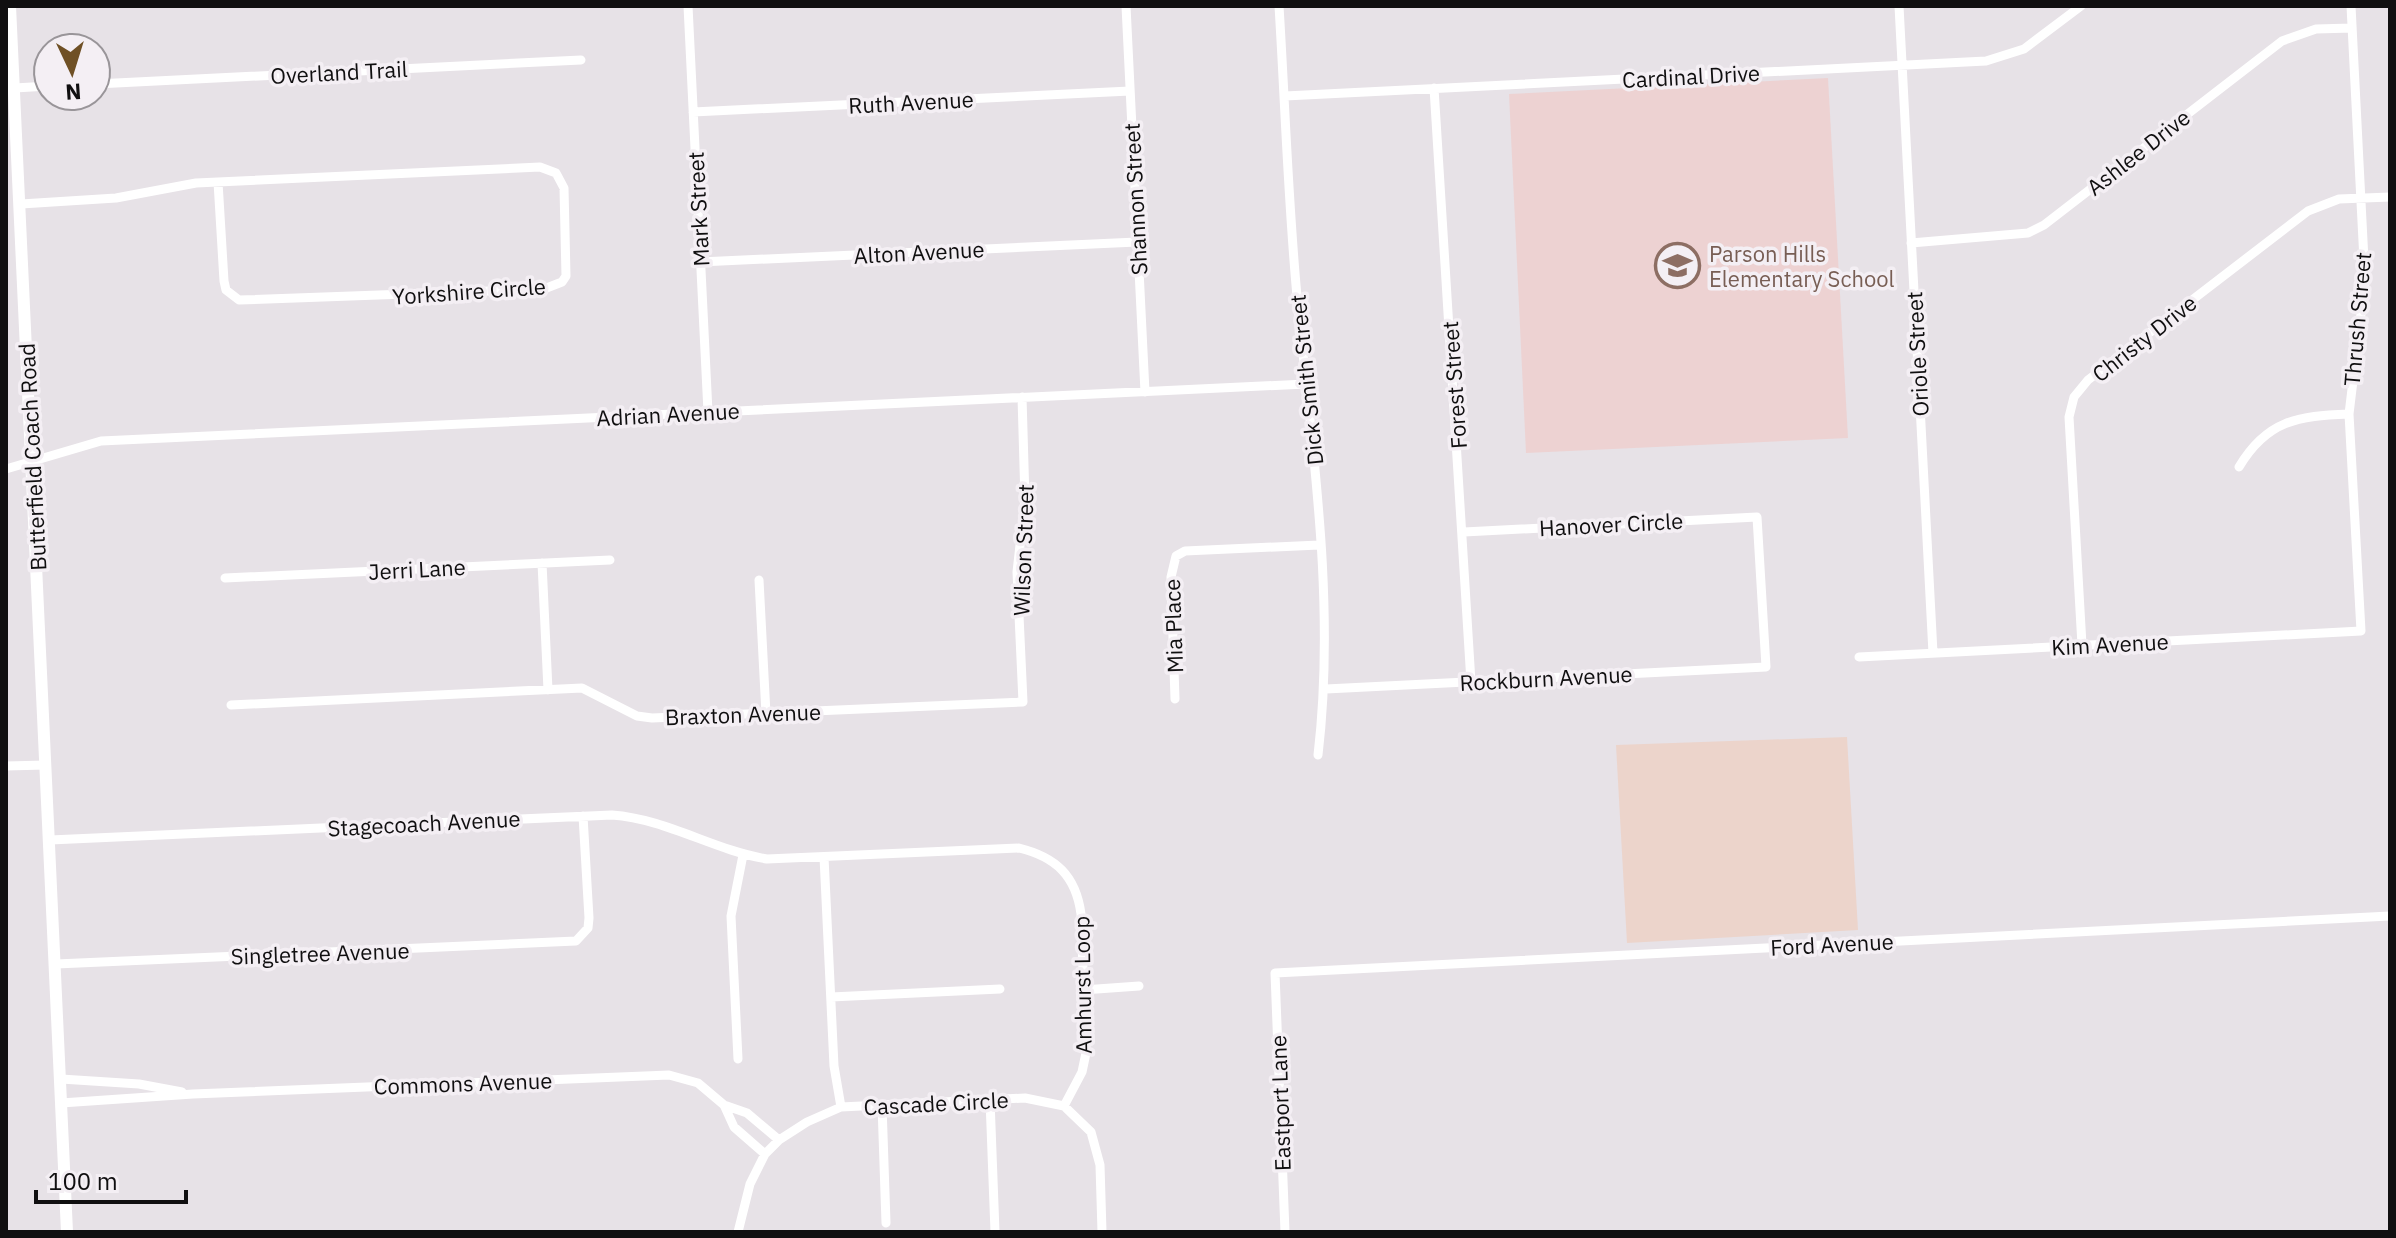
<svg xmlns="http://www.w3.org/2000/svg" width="2396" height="1238" font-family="'IBM Plex Sans',sans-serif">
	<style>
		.industrial { fill: #ecd4cb }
		.education { fill: #edd2d2 }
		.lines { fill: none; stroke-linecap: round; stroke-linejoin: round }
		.street { stroke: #fff; stroke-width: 9 }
		.secondary { stroke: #fff; stroke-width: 12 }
		.labels { text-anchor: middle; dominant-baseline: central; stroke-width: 7; stroke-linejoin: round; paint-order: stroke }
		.street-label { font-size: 22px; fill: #100f10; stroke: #f4eff4 }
		.education-label { font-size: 22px; fill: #785e54; stroke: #f4eff4; text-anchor: start }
	</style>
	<rect width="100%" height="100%" fill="#e7e2e7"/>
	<!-- industrial -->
	<path class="industrial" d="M1847,737l11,193 -231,13 -11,-198z"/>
	<!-- education -->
	<path class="education" d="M1828,78l20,360 -322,15 -17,-359z"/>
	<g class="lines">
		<!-- street -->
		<path class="street" d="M688,6l20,406
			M1126,6l19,386
			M1279,6c6,97 9,194 18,290 15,151 39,307 21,459
			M1899,6l34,647
			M96,84l485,-24
			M15,88l33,-2
			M1434,88l37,594
			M1285,96l701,-35 38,-12 57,-43
			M693,112l437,-21
			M21,204l95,-6 80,-15 344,-16 16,6 8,15 2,88 -4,6 -18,7 -305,11 -13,-10 -2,-9 -6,-99
			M1911,243l117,-10 16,-8 238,-184 34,-12 36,-1
			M700,262l437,-20
			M2239,467c28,-47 59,-51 110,-53
			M6,469l95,-28 1205,-57
			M542,563l6,127
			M225,578l385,-18
			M759,580l7,134
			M2082,645l-13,-228 5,-20 14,-17 220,-169 31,-12 51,-2
			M1859,657l502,-26 -12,-217 16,-134 -14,-274
			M1326,689l440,-22 -9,-150 -293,15
			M1175,699l-4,-122 5,-21 9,-5 134,-6
			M231,705l351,-17 55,28 15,2 371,-16 -6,-130 8,-72 -3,-103
			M6,766l40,-1
			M50,840l562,-25c55,4 101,35 155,44l252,-11c37,9 57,28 62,66l5,139 -4,19 -18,34
			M824,857l10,209 7,41
			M56,964l520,-23 12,-13 1,-10 -6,-102
			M1083,990l56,-4
			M831,997l169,-8
			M738,1059l-7,-143 12,-61
			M61,1079l78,5 43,8
			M990,1100l5,132
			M61,1103l132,-9 476,-19 29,8 26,22 23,8 32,27
			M724,1105l10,22 31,27
			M882,1105l4,118
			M738,1232l12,-48 15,-30 14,-14 28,-18 34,-15 184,-9 39,8 27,26 9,33 2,67
			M1285,1232l-10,-259 1115,-57"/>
		<!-- secondary -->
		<path class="secondary" d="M10,6l57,1226"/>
	</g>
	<!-- icons -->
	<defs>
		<symbol id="school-ring" viewBox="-11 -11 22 22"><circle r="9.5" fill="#f4eff4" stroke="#8d6e63" stroke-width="1.5"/><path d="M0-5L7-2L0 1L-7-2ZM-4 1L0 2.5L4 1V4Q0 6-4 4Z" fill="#8d6e63"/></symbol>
	</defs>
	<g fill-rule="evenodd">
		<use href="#school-ring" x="1652" y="240" width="51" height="51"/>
	</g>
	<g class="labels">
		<!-- street labels -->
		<g class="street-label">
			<text transform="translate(339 72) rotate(-3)">Overland Trail</text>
			<text transform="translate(1691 76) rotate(-3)">Cardinal Drive</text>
			<text transform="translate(911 102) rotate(-3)">Ruth Avenue</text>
			<text transform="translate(2138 152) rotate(-38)">Ashlee Drive</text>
			<text transform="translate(1135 199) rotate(-93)">Shannon Street</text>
			<text transform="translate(698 209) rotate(-93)">Mark Street</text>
			<text transform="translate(919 252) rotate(-3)">Alton Avenue</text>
			<text transform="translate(469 291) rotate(-4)">Yorkshire Circle</text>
			<text transform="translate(2357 319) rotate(-85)">Thrush Street</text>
			<text transform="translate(2144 338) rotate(-38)">Christy Drive</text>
			<text transform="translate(1917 354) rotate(-93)">Oriole Street</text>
			<text transform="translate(1306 380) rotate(-96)">Dick Smith Street</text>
			<text transform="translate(1454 385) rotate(-94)">Forest Street</text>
			<text transform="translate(668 414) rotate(-3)">Adrian Avenue</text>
			<text transform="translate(32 457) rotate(-93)">Butterfield Coach Road</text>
			<text transform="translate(1611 524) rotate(-3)">Hanover Circle</text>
			<text transform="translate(1023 550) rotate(-88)">Wilson Street</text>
			<text transform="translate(417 569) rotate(-3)">Jerri Lane</text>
			<text transform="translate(1173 626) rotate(-92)">Mia Place</text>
			<text transform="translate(2110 644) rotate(-3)">Kim Avenue</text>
			<text transform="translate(1546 678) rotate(-3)">Rockburn Avenue</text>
			<text transform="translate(743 714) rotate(-2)">Braxton Avenue</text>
			<text transform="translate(424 823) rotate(-3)">Stagecoach Avenue</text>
			<text transform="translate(1832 944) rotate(-3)">Ford Avenue</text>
			<text transform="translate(320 953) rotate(-2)">Singletree Avenue</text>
			<text transform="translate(1082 985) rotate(-91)">Amhurst Loop</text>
			<text transform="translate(463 1083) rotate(-2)">Commons Avenue</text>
			<text transform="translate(936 1103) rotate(-3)">Cascade Circle</text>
			<text transform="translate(1280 1103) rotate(-92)">Eastport Lane</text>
		</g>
		<!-- education labels -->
		<g class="education-label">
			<text x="1709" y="253">Parson Hills<tspan x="1709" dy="25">Elementary School</tspan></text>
		</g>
	</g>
	<!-- border -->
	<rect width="2396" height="1238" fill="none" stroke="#100f10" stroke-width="16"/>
	<!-- north arrow -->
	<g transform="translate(72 72) rotate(176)"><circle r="38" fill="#f4eff4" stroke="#999599" stroke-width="2"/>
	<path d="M0-6L14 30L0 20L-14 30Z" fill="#6f5025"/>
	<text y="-12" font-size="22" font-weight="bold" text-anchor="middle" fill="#100f10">N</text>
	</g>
	<!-- scale -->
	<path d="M36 1190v12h150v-12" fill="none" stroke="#100f10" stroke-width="4"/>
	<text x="48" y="1190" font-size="24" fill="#100f10" stroke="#f4eff4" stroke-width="6" paint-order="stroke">100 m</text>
</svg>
